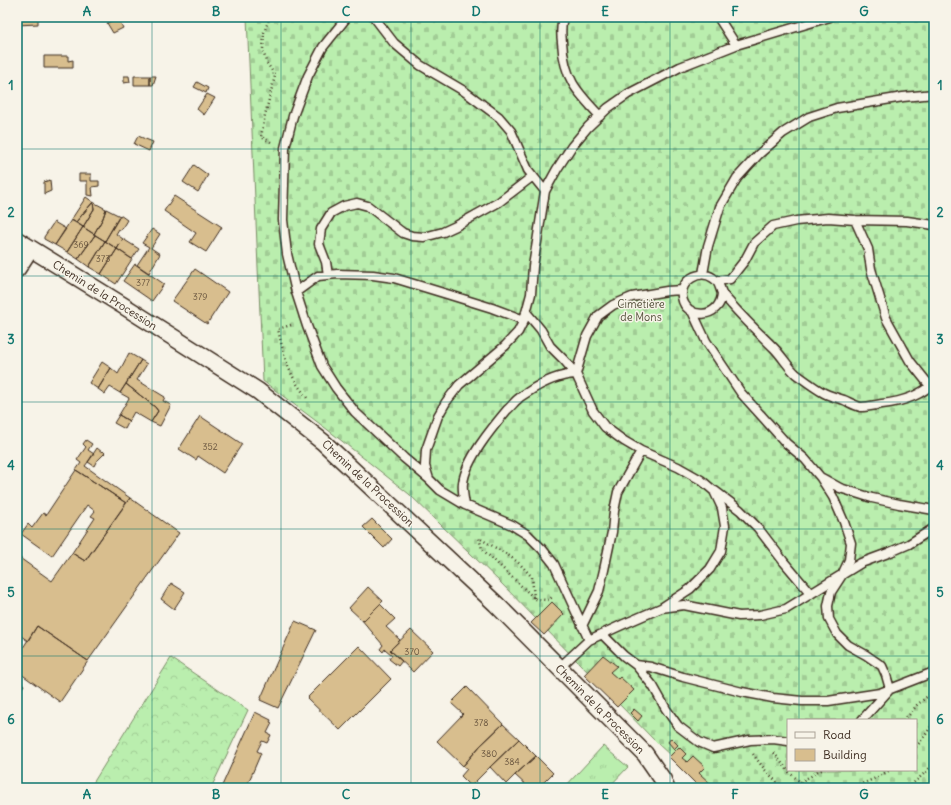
<svg xmlns="http://www.w3.org/2000/svg" width="951" height="805" font-family="Delius,sans-serif">
	<style>
		.grass { fill: url(#grass-tufts); stroke: #7a8c66 }
		.forest { fill: url(#forest-crowns); stroke: #7a8c66 }
		.cemetery { fill: url(#cemetery-stones); stroke: #7a8c66; fill-rule: evenodd }
		.building { fill: #d8be8e; stroke: #3b2a1e }
		.lines { fill: none; stroke-linecap: round; stroke-linejoin: round }
		.service-casing { stroke: #3b2a1e; stroke-width: 11 }
		.minor-casing { stroke: #3b2a1e; stroke-width: 19 }
		.path { stroke: #3b2a1e; stroke-width: 2.5; stroke-dasharray: 1 3; stroke-linecap: butt }
		.service { stroke: #f7f3e8; stroke-width: 8 }
		.minor { stroke: #f7f3e8; stroke-width: 16 }
		.grid { fill: none; stroke: #0f766e; stroke-width: 1; stroke-opacity: 0.55 }
		.labels { text-anchor: middle; dominant-baseline: central; stroke-width: 3; stroke-linejoin: round; paint-order: stroke }
		.number-label { font-size: 9px; fill: #624f3a }
		.street-label { font-size: 11px; fill: #3b2a1e; stroke: #f7f3e8 }
		.park-label { font-size: 11px; fill: #54513b; stroke: #f7f3e8 }
		.neatline { fill: none; stroke: #0f766e; stroke-width: 1.5 }
		.grid-label { font-size: 13px; text-anchor: middle; font-weight: bold; fill: #0f766e }
	</style>
	<defs>
		<pattern id="grass-tufts" width="24" height="20" patternUnits="userSpaceOnUse"><rect width="24" height="20" fill="#baeeae"/><path d="M3 7l-1-3M5 7V3M7 7l1-3M15 17l-1-3M17 17v-4M19 17l1-3" fill="none" stroke="#a1cc95"/></pattern>
		<pattern id="forest-crowns" width="20" height="18" patternUnits="userSpaceOnUse"><rect width="20" height="18" fill="#baeeae"/><path d="M2 6a3 3 0 1 1 6 0M12 15a3 3 0 1 1 6 0" fill="none" stroke="#a1cc95"/></pattern>
		<pattern id="cemetery-stones" width="16" height="16" patternUnits="userSpaceOnUse"><rect width="16" height="16" fill="#baeeae"/><path d="M2 7V4a2 2 0 0 1 4 0v3zM10 15v-3a2 2 0 0 1 4 0v3z" fill="#a1cc95"/></pattern>
	</defs>
	<rect width="100%" height="100%" fill="#f7f3e8"/>
	<filter id="ink" filterUnits="userSpaceOnUse"><feTurbulence type="fractalNoise" baseFrequency=".025" numOctaves="2"/><feDisplacementMap in="SourceGraphic" scale="8" xChannelSelector="R" yChannelSelector="G"/><feConvolveMatrix kernelMatrix="1 2 1 2 8 2 1 2 1" color-interpolation-filters="sRGB"/></filter>
	<g filter="url(#ink)">
		<!-- grass -->
		<path class="grass" d="M603,746l25,21 -20,21h-44z"/>
		<!-- forest -->
		<path class="forest" d="M171,658l77,52 -37,78h-121z"/>
		<!-- cemetery -->
		<path class="cemetery" d="M247,17h687v765l-5,6h-224l-49,-46 -155,-159 -92,-89 -81,-64 -65,-49zM788,720h128v50h-128z"/>
		<!-- building -->
		<path class="building" d="M17,17h21v7l-21,1z
			M118,18l5,10 -10,5 -6,-10z
			M44,56h24v5l5,-1v8h-29z
			M124,76h5l1,6 -6,1z
			M134,76h16v9h-16z
			M150,76h6l-3,9h-3z
			M197,82l11,6 -2,5 -12,-6z
			M207,94l8,4 -11,17 -7,-6z
			M138,136l15,6 -4,9 -15,-7z
			M194,165l14,10 -10,17 -15,-10z
			M79,174h12v7h8v5l-7,1 1,9 -6,-1v-14h-8z
			M50,180l1,11 -7,3v-12z
			M174,196l48,31 -16,25 -16,-10 6,-9 -32,-22z
			M86,197l7,5 -17,20 -5,-2z
			M93,202l13,7 -3,9 -9,16 -11,-7 11,-18z
			M93,202l1,7 -11,18 -7,-5z
			M106,209l14,7 -15,25 -11,-7 9,-16z
			M120,215l7,5 -6,10 -2,-1 -3,5 7,5 -6,10 -12,-8z
			M71,220l12,7 -16,25 -12,-7z
			M54,222l12,7 -11,16 -11,-6v-2z
			M83,227l12,8 -17,24 -11,-7z
			M152,229l8,5 -9,14 9,6 -11,19 -12,-8 12,-18 -7,-4z
			M95,235l10,6 -16,26 -11,-8z
			M123,239l16,10 -7,10 -15,-10z
			M105,241l12,8 -16,25 -12,-7z
			M117,249l15,10 -16,25 -15,-10z
			M135,264l29,20 -12,17 -29,-20z
			M195,269l33,23 -21,32 -35,-23z
			M129,353l12,7 -21,33 -10,-6 -5,7 -7,-5 13,-21 7,6z
			M141,360l6,4 -10,16 28,17 -2,4 8,4 -11,21 -9,-4 7,-11 -3,-4 -29,-23z
			M102,362l9,6 -13,21 -9,-6z
			M126,384l29,23 3,4 -7,11 -17,-10 -5,9 -10,-6 10,-17 -9,-5z
			M119,415l10,6 -4,8 -11,-6z
			M200,416l42,28 -19,29 -25,-17 -2,4 -17,-11z
			M86,440l6,4 -4,6 6,4 -9,12 45,32 -4,5 -50,-33 5,-7 -4,-3 9,-13 -3,-3z
			M97,448l5,4 1,-1 2,2 -7,7h-1l-3,6 -6,-4z
			M76,470l50,33 -41,58 -13,-8 23,-35 -4,-2 4,-5 -8,-6 -35,51 -31,-22 7,-10 4,4 11,-15 3,2z
			M130,498l49,35 -91,128 -51,-35 -9,15 -11,-8v-77l35,25 20,-28 13,8z
			M372,519l20,20 -8,9 -21,-21z
			M171,583l14,9 -11,17 -13,-10z
			M368,587l15,14 -20,20 -14,-13z
			M552,602l12,12 -20,21 -13,-12z
			M380,604l15,15 -9,8 14,13 -10,10 12,11 -4,5 -9,-7 3,-4 -7,-6 -2,3 -3,-3 3,-4 -22,-26 2,2z
			M295,621l21,9 -38,78 -18,-8z
			M37,626l51,35 -28,41 -43,-31v-14z
			M411,630l22,21 -20,21 -23,-22z
			M359,646l32,33 -51,51 -33,-32z
			M603,655l14,11 -7,6 8,7 2,-2 14,13 -17,17 -33,-32z
			M17,680l7,5 -7,10z
			M467,687l36,37 -23,22 -17,20 -26,-25 26,-27 -12,-11z
			M634,709l8,7 -4,5 -8,-8z
			M255,712l16,8 -1,2 2,1 -5,10 4,2 -4,8 -5,-2 -5,10 4,2 -15,35h-25z
			M503,724l16,15 -29,28 -19,19 -10,-10 6,-7 -4,-3 17,-20z
			M671,738l7,7 -4,4 -6,-7z
			M519,739l17,17 -21,19 -9,9 -16,-17z
			M679,747l7,7 -4,4 5,4 6,-6 12,11 -6,6 13,12 -3,3h-9l-31,-31z
			M536,756l17,17 -10,10 5,5h-21l1,-1 -13,-12z"/>
		<g class="lines">
			<defs>
				<path id="service" d="M347,17l-24,30 -15,29 -15,40 -8,32 -2,72 4,34 9,38 11,34 15,40 14,22 19,24 49,46 25,21
					M374,17l20,26 26,22 44,26 35,26 12,14 17,39 17,21
					M563,17c-2,8 -2,17 -1,25 2,36 14,49 38,74
					M718,17l18,28
					M855,220l13,29 3,20 15,49 24,43 20,25
					M703,274l5,-28 12,-39 17,-29 22,-24 24,-21 26,-16 28,-9 66,-11 31,-3
					M328,275l-2,-13 -7,-18 2,-15 10,-16 13,-7 13,-3 11,3 35,27 9,3 12,1 19,-5 13,-6 43,-24 34,-26
					M717,281l13,-2 15,-19 9,-17 19,-17 23,-5 32,-3 27,2 52,1 27,4
					M296,292l22,-16 19,-2 36,1 21,3 56,17 42,13 32,12
					M722,293c-1,26 -36,28 -40,4 -2,-17 18,-28 31,-19 7,4 6,9 9,15 2,4 7,8 10,12 13,15 28,29 42,43 8,8 14,19 22,26 7,5 20,15 28,19 6,3 13,5 20,7 5,2 11,6 17,7 5,0 15,-2 21,-3 18,-2 39,-8 52,-22
					M692,311l14,30 35,52 45,50 19,16 16,19 12,19 11,25 7,21 -2,17 -7,15 -11,17 -3,14 1,13 8,15 11,11 18,10 16,11 4,9 4,14 -28,31
					M526,312l15,18 9,16 14,14 12,14 11,-38 11,-20 15,-11 19,-8 35,-6 15,-1
					M822,478l18,10 32,10 27,6 35,6
					M715,491l25,19 18,18 26,34 27,32
					M465,505c-1,-7 -3,-15 -2,-22 3,-24 29,-55 44,-73 4,-3 7,-8 11,-11 3,-3 7,-5 10,-7 15,-10 30,-17 48,-18l17,37 12,16 19,14 17,10 37,16 23,13 13,11 8,17 3,18 -4,25 -11,18 -20,20 -29,19
					M582,626l17,-35 5,-21 8,-38 2,-21 4,-19 23,-41
					M602,634l22,22 12,9 17,21 13,23 12,17 21,16 14,6 37,-8 23,-1 15,2
					M589,640l-35,-76 -12,-15 -14,-14 -16,-10 -47,-20 -25,-15 -11,-11 -4,-13 1,-16 12,-34 8,-14 13,-17 46,-39 13,-14 6,-12 7,-26 2,-28 4,-24 8,-51 12,-22 15,-23 16,-19 20,-19 20,-14 52,-27 56,-22 94,-28
					M636,665l15,2 32,10 59,15 31,6 29,3h26l52,-8 54,-21
					M559,668l30,-28 35,-16 37,-16 23,-3 55,11 21,-1 26,-6 75,-46 27,-10 21,-9 25,-16"/>
				<path id="minor" d="M17,240l110,68 131,83 65,51 173,162 149,150 18,26 3,8
					M17,269l13,-20"/>
			</defs>
			<!-- service casing -->
			<use href="#service" class="service-casing"/>
			<!-- minor casing -->
			<use href="#minor" class="minor-casing"/>
			<!-- path -->
			<path class="path" d="M270,17l-6,15 -1,17 3,13 5,7 4,7 -10,39 -4,22 12,6
				M291,325l-13,4c4,18 8,37 18,53 3,6 8,11 11,16
				M534,598l-2,-21 -12,-13 -12,-9 -29,-17 3,11 52,49 1,1 13,1 6,-4
				M903,720l6,-5 8,-10 12,-10
				M916,747l11,-14 7,-12
				M774,753l15,19 11,10 12,6
				M753,754l12,16 18,18
				M800,782l11,-6 7,-5 4,-1
				M847,788c15,-3 30,-10 43,-18
				M908,788l19,-17 7,-8"/>
			<!-- service -->
			<use href="#service" class="service"/>
			<!-- minor -->
			<use href="#minor" class="minor"/>
		</g>
	</g>
	<!-- grid -->
	<path class="grid" d="M152,17v771M281,17v771M411,17v771M540,17v771M670,17v771M799,17v703M17,149h917M17,276h917M17,402h917M17,529h917M17,656h917M799,770v18"/>
	<g class="labels">
		<!-- number labels -->
		<g class="number-label">
			<text x="81" y="244">369</text>
			<text x="103" y="258">373</text>
			<text x="143" y="282">377</text>
			<text x="200" y="296">379</text>
			<text x="210" y="446">352</text>
			<text x="412" y="651">370</text>
			<text x="481" y="722">378</text>
			<text x="489" y="753">380</text>
			<text x="512" y="761">384</text>
		</g>
		<!-- street labels -->
		<g class="street-label">
			<text transform="translate(105 295) rotate(32)">Chemin de la Procession</text>
			<text transform="translate(368 483) rotate(43)">Chemin de la Procession</text>
			<text transform="translate(600 709) rotate(45)">Chemin de la Procession</text>
		</g>
		<!-- park labels -->
		<g class="park-label">
			<text x="641" y="304">Cimetière<tspan x="641" dy="13">de Mons</tspan></text>
		</g>
	</g>
	<!-- margin -->
	<rect width="951" height="805" fill="none" stroke="#f7f3e8" stroke-width="44"/>
	<!-- legend -->
	<rect x="787" y="719" width="130" height="52" fill="#f7f3e8" stroke="#aca397"/>
	<rect x="795" y="732" width="20" height="6" fill="#f7f3e8" stroke="#aca397"/>
	<text x="823" y="739" font-size="12" fill="#3b2a1e">Road</text>
	<rect x="795" y="749" width="20" height="12" fill="#d8be8e" stroke="#aca397"/>
	<text x="823" y="759" font-size="12" fill="#3b2a1e">Building</text>
	<rect x="22" y="22" width="907" height="761" class="neatline"/>
	<g class="grid-label">
		<text x="87" y="16">A</text>
		<text x="216" y="16">B</text>
		<text x="346" y="16">C</text>
		<text x="476" y="16">D</text>
		<text x="605" y="16">E</text>
		<text x="735" y="16">F</text>
		<text x="864" y="16">G</text>
		<text x="11" y="90">1</text>
		<text x="940" y="90">1</text>
		<text x="11" y="217">2</text>
		<text x="940" y="217">2</text>
		<text x="11" y="344">3</text>
		<text x="940" y="344">3</text>
		<text x="11" y="470">4</text>
		<text x="940" y="470">4</text>
		<text x="11" y="597">5</text>
		<text x="940" y="597">5</text>
		<text x="11" y="724">6</text>
		<text x="940" y="724">6</text>
		<text x="87" y="799">A</text>
		<text x="216" y="799">B</text>
		<text x="346" y="799">C</text>
		<text x="476" y="799">D</text>
		<text x="605" y="799">E</text>
		<text x="735" y="799">F</text>
		<text x="864" y="799">G</text>
	</g>
</svg>
